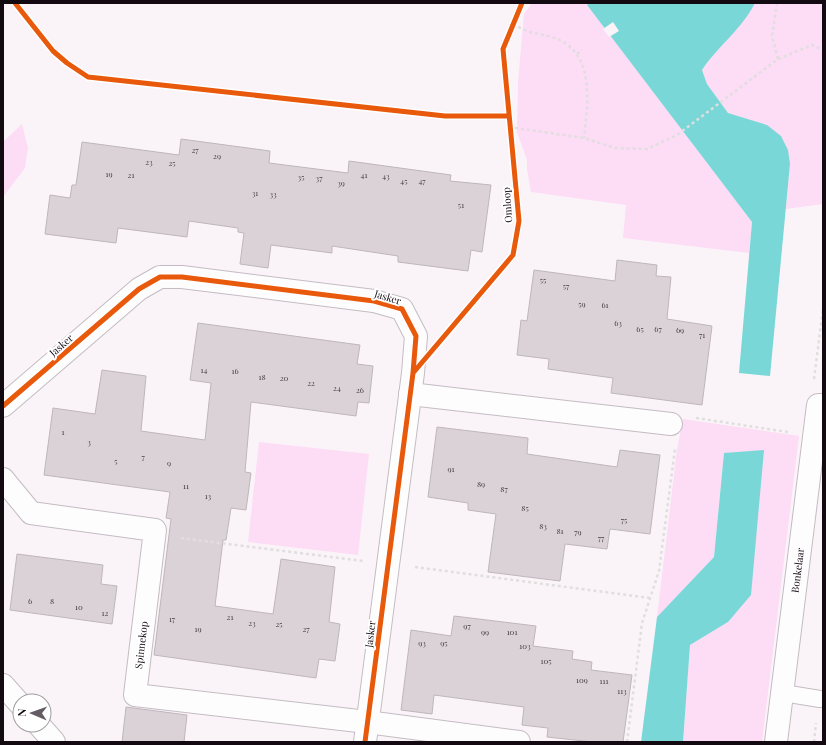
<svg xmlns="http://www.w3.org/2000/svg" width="826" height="745" font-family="'Playfair Display',serif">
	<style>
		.green { fill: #fddcf5 }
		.water { fill: #7ad7d7 }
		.pier { fill: #faf4f8 }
		.building { fill: #dbd2d8; stroke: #bfb6bc }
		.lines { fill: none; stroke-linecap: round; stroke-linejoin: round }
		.lane-casing { stroke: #c4bcc2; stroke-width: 18 }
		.street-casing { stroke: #c4bcc2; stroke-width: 24 }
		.path { stroke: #e0dedf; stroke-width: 2.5; stroke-dasharray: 3 3; stroke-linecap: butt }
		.lane { stroke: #fefdfe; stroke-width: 16 }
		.street { stroke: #fefdfe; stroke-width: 22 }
		.cycleway-casing { stroke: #fff; stroke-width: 8 }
		.cycleway { stroke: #e8590c; stroke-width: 5 }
		.labels { text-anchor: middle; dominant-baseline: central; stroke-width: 4; stroke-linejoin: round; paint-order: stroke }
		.number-label { font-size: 8px; fill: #453c43 }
		.street-label { font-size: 10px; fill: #130a11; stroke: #fff }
	</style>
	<rect width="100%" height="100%" fill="#faf4f8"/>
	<!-- green -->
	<path class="green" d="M532,3h57l-2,2 165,217 -3,31 -126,-15 3,-33 -95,-13 -4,-23v-9l-10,-28 1,-50 6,-68z
		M755,3h68v201l-37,5 4,-45 -23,-39 -39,-12 -21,-29 -5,-14c16,-24 39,-41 53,-67z
		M22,124l6,24 -3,20 -22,29v-55z
		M683,419l116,17 -37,306h-79l7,-97 38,-23 -4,-169 -10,104 -57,60 20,-168z
		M259,442l110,12 -11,101 -110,-13z"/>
	<!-- water -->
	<path class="water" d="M589,3h166c-14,27 -37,43 -53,67l5,14 21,29 39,12 14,11 7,14 2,14 -20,212 -31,-3 13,-151 -165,-217z
		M764,450l-13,145 -23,27 -38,23 -7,97h-42l16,-125 57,-60 10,-104z"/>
	<!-- pier -->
	<path class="pier" d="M613,22l6,9 -10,6 -6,-8z"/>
	<!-- building -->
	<path class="building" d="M181,139l89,12 -1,12 79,10 1,-12 102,14 -1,6 41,4 -9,67 -11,-2 -3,21 -70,-9v-6l-66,-10v7l-61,-8 -3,23 -28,-4 4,-31 -6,-1v-4l-49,-7 -2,16 -69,-9 -2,15 -71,-9 5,-39 20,3 2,-13h4l6,-43 97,13z
		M617,260l40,5 -1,11 15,1 -4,42 45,7 -10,79 -91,-12 2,-15 -65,-9 1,-10 -32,-4 4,-35 6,1 7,-51 81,11z
		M198,323l162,22 -3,19 16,2 -4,37 -11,-1 -2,14 -105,-14 -6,70 6,1 -5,37 -15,-2 -5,32h-3l-8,66 58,8 8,-55 54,8 -6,55 11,2 -5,37 -16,-2 -3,19 -162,-23 17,-136 -5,-1 4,-26 -126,-17 9,-67 42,6 7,-44 44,6 -5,55 64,9 6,-57 -21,-3z
		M437,427l91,11 -1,16 90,13 3,-17 40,5 -10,79 -40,-5 -3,20 -42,-5 -5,37 -72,-9 8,-58 -28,-4v-7l-40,-6z
		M17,554l86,11 -2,19 16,2 -5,38 -102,-14z
		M454,616l82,10 -3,20 40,5 -1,8 20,3 -1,8 41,5 -9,67h-30l-46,-5 1,-9 -26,-3 2,-18 -90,-12 -2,19 -31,-4 10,-80 40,6z
		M126,707l61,8 -3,27h-62z"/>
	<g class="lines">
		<defs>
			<path id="lane" d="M783,693l37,6"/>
			<g id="street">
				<path d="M410,394l261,30"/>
				<path d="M3,406l136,-117 21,-12h22l192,24 28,8 14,27 -3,37 -48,369"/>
				<path d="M3,479l28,34 124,17 -20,165 232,27 152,20"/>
				<path d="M3,685l17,19"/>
				<path d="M39,725l15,17"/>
				<path id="s1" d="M776,742l42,-337h5"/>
			</g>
		</defs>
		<!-- lane casing -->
		<use href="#lane" class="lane-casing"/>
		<!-- street casing -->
		<use href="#street" class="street-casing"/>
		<!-- path -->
		<path class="path" d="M777,3l-5,33 6,23
			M513,24c6,3 11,6 17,8 12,3 24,4 35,11 30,20 22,66 19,95
			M577,54l5,-4
			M509,127l75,11 31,10 32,1 30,-14 101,-76 34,-14 11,5
			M814,379l9,-70
			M696,418l92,14
			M181,538l182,23
			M415,567l235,31
			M627,742l15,-119 17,-52 16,-122
			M814,742l2,-19"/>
		<!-- lane -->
		<use href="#lane" class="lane"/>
		<!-- street -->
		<use href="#street" class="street"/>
		<defs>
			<path id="cycleway" d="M15,3l38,48 14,12 21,14 357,39h63
				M413,373l100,-118 6,-34 -16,-172 19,-46
				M3,406l136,-117 21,-12h22l192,24 28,8 14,27 -3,37 -48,369"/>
		</defs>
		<!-- cycleway casing -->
		<use href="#cycleway" class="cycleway-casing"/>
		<!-- cycleway -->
		<use href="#cycleway" class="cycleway"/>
	</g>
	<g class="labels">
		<!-- number labels -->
		<g class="number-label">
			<text x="195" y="149">27</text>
			<text x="217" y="155">29</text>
			<text x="149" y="161">23</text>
			<text x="172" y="162">25</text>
			<text x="109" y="173">19</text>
			<text x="131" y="174">21</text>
			<text x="364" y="174">41</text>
			<text x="386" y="175">43</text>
			<text x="301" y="176">35</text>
			<text x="319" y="177">37</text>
			<text x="404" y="180">45</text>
			<text x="422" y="180">47</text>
			<text x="341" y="182">39</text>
			<text x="255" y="192">31</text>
			<text x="273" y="193">33</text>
			<text x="461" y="204">51</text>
			<text x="543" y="279">55</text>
			<text x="566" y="285">57</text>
			<text x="582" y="303">59</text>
			<text x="605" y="304">61</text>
			<text x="618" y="322">63</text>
			<text x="640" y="328">65</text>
			<text x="658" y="328">67</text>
			<text x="680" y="329">69</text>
			<text x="702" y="334">71</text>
			<text x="204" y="369">14</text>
			<text x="235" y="370">16</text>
			<text x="262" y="376">18</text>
			<text x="284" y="377">20</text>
			<text x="311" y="382">22</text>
			<text x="337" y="387">24</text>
			<text x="360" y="389">26</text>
			<text x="63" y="431">1</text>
			<text x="89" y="441">3</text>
			<text x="143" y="456">7</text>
			<text x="116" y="460">5</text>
			<text x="169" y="462">9</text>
			<text x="451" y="468">91</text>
			<text x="481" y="483">89</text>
			<text x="186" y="485">11</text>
			<text x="504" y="488">87</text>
			<text x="208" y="495">13</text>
			<text x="525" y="507">85</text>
			<text x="624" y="519">75</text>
			<text x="543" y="525">83</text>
			<text x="560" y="530">81</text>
			<text x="578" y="531">79</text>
			<text x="601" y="537">77</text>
			<text x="30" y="600">6</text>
			<text x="52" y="600">8</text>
			<text x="79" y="606">10</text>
			<text x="105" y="612">12</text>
			<text x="230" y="616">21</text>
			<text x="172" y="618">17</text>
			<text x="252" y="622">23</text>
			<text x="279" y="623">25</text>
			<text x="467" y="625">97</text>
			<text x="198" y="628">19</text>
			<text x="306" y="628">27</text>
			<text x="485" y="631">99</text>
			<text x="512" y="631">101</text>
			<text x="422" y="642">93</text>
			<text x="444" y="642">95</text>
			<text x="525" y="645">103</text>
			<text x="546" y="660">105</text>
			<text x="582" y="679">109</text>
			<text x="604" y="680">111</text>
			<text x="622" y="690">113</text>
		</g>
		<!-- street labels -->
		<g class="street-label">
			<text transform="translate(507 205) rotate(-94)">Omloop</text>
			<text transform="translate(388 297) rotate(17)">Jasker</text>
			<text transform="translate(61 345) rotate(-41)">Jasker</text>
			<text stroke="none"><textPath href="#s1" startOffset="173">Bonkelaar</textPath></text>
			<text transform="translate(370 634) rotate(-83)">Jasker</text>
			<text transform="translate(141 645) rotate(-83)">Spinnekop</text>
		</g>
	</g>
	<!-- border -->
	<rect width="826" height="745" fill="none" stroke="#130a11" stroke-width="8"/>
	<!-- north arrow -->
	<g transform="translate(32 713) rotate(272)"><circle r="19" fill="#ffffff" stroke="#a19da0"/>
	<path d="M0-3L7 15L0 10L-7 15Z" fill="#645c62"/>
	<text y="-6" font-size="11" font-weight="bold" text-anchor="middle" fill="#130a11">N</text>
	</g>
</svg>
